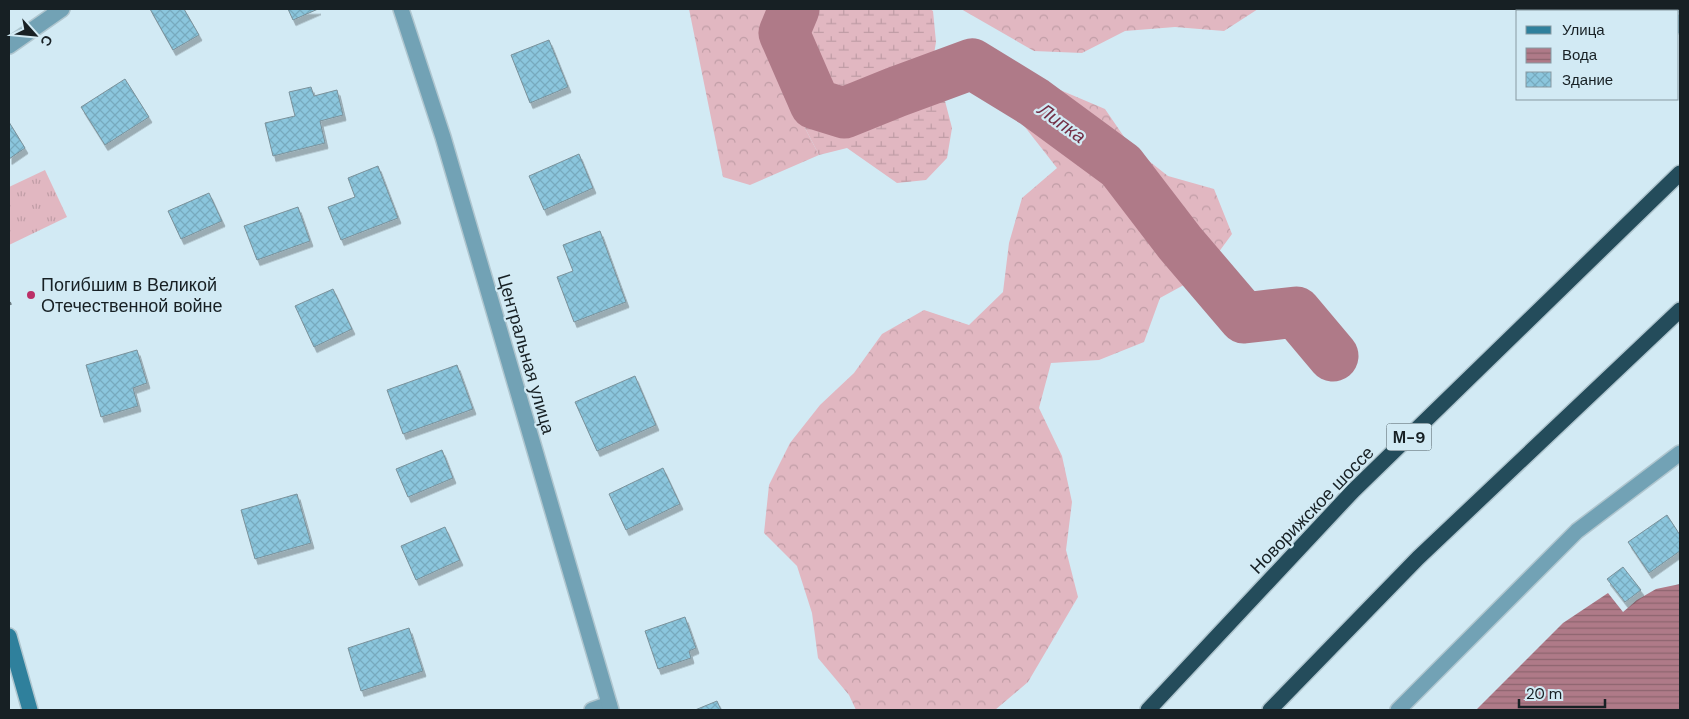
<svg xmlns="http://www.w3.org/2000/svg" width="1689" height="719" font-family="'DM Sans',sans-serif">
	<style>
		.forest { fill: url(#forest-crowns) }
		.wetland { fill: url(#wetland-marsh) }
		.park { fill: url(#park-tufts) }
		.water { fill: url(#water-rules) }
		.lines { fill: none; stroke-linecap: round; stroke-linejoin: round }
		.river { stroke: #af7a88; stroke-width: 51 }
		.building { fill: url(#building-cross-hatch); stroke: #7a919a; filter: url(#shadow) }
		.lane-casing { stroke: #b0c6cf; stroke-width: 18 }
		.street-casing { stroke: #b0c6cf; stroke-width: 18 }
		.secondary-casing { stroke: #b0c6cf; stroke-width: 18 }
		.highway-casing { stroke: #b0c6cf; stroke-width: 18 }
		.path { stroke: #6c7c82; stroke-width: 3; stroke-dasharray: 2.5 4; stroke-linecap: butt }
		.lane { stroke: #72a2b5; stroke-width: 15 }
		.street { stroke: #72a2b5; stroke-width: 15 }
		.secondary { stroke: #2f809c; stroke-width: 15 }
		.highway { stroke: #244c5b; stroke-width: 15 }
		.poi-dot { fill: #bb3067; stroke: #d2eaf4; stroke-width: 2 }
		.labels { text-anchor: middle; dominant-baseline: central; stroke-width: 4.5; stroke-linejoin: round; paint-order: stroke }
		.shield { fill: #d2eaf4; stroke: #4f5d62; stroke-width: 1 }
		.shield-label { font-size: 16px; font-weight: bold; fill: #172024 }
		.poi-label { font-size: 18px; fill: #172024; stroke: #d2eaf4; text-anchor: start }
		.street-label { font-size: 18px; fill: #172024; stroke: #d2eaf4 }
		.water-label { font-size: 19px; font-style: italic; fill: #732f46; stroke: #d2eaf4 }
	</style>
	<defs>
		<pattern id="forest-crowns" width="20" height="18" patternUnits="userSpaceOnUse" patternTransform="scale(1.25)"><rect width="20" height="18" fill="#e1b7c1"/><path d="M2 6a3 3 0 1 1 6 0M12 15a3 3 0 1 1 6 0" fill="none" stroke="#c09da6"/></pattern>
		<pattern id="wetland-marsh" width="20" height="14" patternUnits="userSpaceOnUse" patternTransform="scale(1.25)"><rect width="20" height="14" fill="#e1b7c1"/><path d="M1 5h8M5 5V1M11 12h8M15 12V8" fill="none" stroke="#c09da6"/></pattern>
		<pattern id="park-tufts" width="24" height="20" patternUnits="userSpaceOnUse" patternTransform="scale(1.25)"><rect width="24" height="20" fill="#e1b7c1"/><path d="M3 7l-1-3M5 7V3M7 7l1-3M15 17l-1-3M17 17v-4M19 17l1-3" fill="none" stroke="#c09da6"/></pattern>
		<pattern id="water-rules" width="6" height="5" patternUnits="userSpaceOnUse" patternTransform="scale(1.25)"><rect width="6" height="5" fill="#af7a88"/><path d="M0 2.5h6" fill="none" stroke="#8d646f"/></pattern>
		<pattern id="building-cross-hatch" width="8" height="8" patternUnits="userSpaceOnUse" patternTransform="scale(1.25)"><rect width="8" height="8" fill="#8bc6dd"/><path d="M0 0l8 8M0 8l8-8" fill="none" stroke="#77aabe"/></pattern>
		<filter id="shadow"><feDropShadow dx="3" dy="5.5" stdDeviation="0" flood-color="#0004"/></filter>
	</defs>
	<rect width="100%" height="100%" fill="#d2eaf4"/>
	<!-- forest -->
	<path class="forest" d="M689,9h105l-10,24 31,71 -10,24 14,27 -69,30 -27,-8z
		M961,9h297l-34,22 -49,-4 -50,4 -43,22 -48,-2z
		M1039,81l66,28 26,38 37,29 46,13 18,45 -30,41 -42,23 -16,44 -45,18 -48,3 -12,45 23,48 10,46 -6,48 12,47 -50,85 -33,28h-139l-7,-15 -31,-37 -6,-45 -15,-47 -33,-33 5,-48 21,-42 30,-38 34,-32 28,-39 42,-24 45,15 34,-33 6,-49 13,-45 35,-30 -36,-46z"/>
	<!-- wetland -->
	<path class="wetland" d="M794,9h136l3,2 3,31 -5,30 14,29 7,27 -5,30 -21,22 -29,3 -50,-35 -28,7 -14,-27 10,-24 -31,-71z"/>
	<!-- park -->
	<path class="park" d="M45,170l22,47 -58,28v-58z"/>
	<!-- water -->
	<path class="water" d="M1680,584v126h-204l87,-87 45,-30 15,19 14,-12 19,-11z"/>
	<g class="lines">
		<!-- river -->
		<path class="river" d="M794,9l-10,24 31,71 29,9 52,-21 76,-28 62,38 87,64 59,77 64,75 52,-6 37,44"/>
	</g>
	<!-- building -->
	<path class="building" d="M150,9h34l15,26 -26,15z
		M288,9h30l-25,11z
		M549,40l19,47 -38,16 -19,-48z
		M125,79l24,38 -44,28 -24,-38z
		M311,87l3,9 23,-6 6,25 -23,6 5,22 -52,13 -8,-33 30,-7 -6,-24z
		M9,122l16,26 -16,11z
		M579,154l14,34 -49,22 -15,-34z
		M378,166l20,52 -57,22 -13,-33 27,-10 -7,-19z
		M209,193l13,28 -41,18 -13,-28z
		M298,207l12,34 -53,19 -13,-34z
		M600,231l26,71 -52,20 -17,-45 16,-6 -10,-26z
		M333,289l19,40 -38,18 -19,-41z
		M137,350l10,33 -14,5 5,18 -37,11 -15,-52z
		M457,365l16,44 -70,25 -16,-44z
		M635,376l21,49 -59,26 -22,-49z
		M442,450l11,28 -45,19 -12,-28z
		M663,468l17,36 -54,26 -17,-36z
		M297,494l14,49 -56,16 -14,-49z
		M1667,515l13,20v16l-31,22 -21,-31z
		M445,527l15,33 -44,20 -15,-34z
		M1623,567l18,23 -16,12 -18,-23z
		M685,617l11,31 -7,3 2,7 -33,11 -13,-38z
		M409,628l14,43 -62,20 -13,-43z
		M717,701l4,9h-26z"/>
	<g class="lines">
		<defs>
			<path id="lane" d="M592,710l17,-6"/>
			<path id="street" d="M401,9l42,128 168,573
				M1670,9l1,2
				M1678,22l2,4
				M9,46l53,-37
				M1398,710l179,-179 103,-78"/>
			<path id="secondary" d="M9,636l21,74"/>
			<path id="highway" d="M1148,710l205,-219 327,-318
				M1270,710l148,-152 262,-248"/>
		</defs>
		<!-- lane casing -->
		<use href="#lane" class="lane-casing"/>
		<!-- street casing -->
		<use href="#street" class="street-casing"/>
		<!-- secondary casing -->
		<use href="#secondary" class="secondary-casing"/>
		<!-- highway casing -->
		<use href="#highway" class="highway-casing"/>
		<!-- path -->
		<path class="path" d="M9,304l5,-2"/>
		<!-- lane -->
		<use href="#lane" class="lane"/>
		<!-- street -->
		<use href="#street" class="street"/>
		<!-- secondary -->
		<use href="#secondary" class="secondary"/>
		<!-- highway -->
		<use href="#highway" class="highway"/>
	</g>
	<!-- markers -->
	<circle class="poi-dot" cx="31" cy="295" r="5"/>
	<g class="labels">
		<!-- shield labels -->
		<rect class="shield" x="1386.5" y="423.5" width="45" height="27" rx="4"/>
		<g class="shield-label">
			<text x="1409" y="437">М-9</text>
		</g>
		<!-- poi labels -->
		<g class="poi-label">
			<text x="41" y="285">Погибшим в Великой<tspan x="41" dy="21">Отечественной войне</tspan></text>
		</g>
		<!-- street labels -->
		<g class="street-label">
			<text transform="translate(526 354) rotate(74)">Центральная улица</text>
			<text transform="translate(1312 510) rotate(-46)">Новорижское шоссе</text>
		</g>
		<!-- water labels -->
		<g class="water-label">
			<text transform="translate(1062 123) rotate(36)">Липка</text>
		</g>
	</g>
	<!-- border -->
	<rect width="1689" height="719" fill="none" stroke="#172024" stroke-width="20"/>
	<!-- legend -->
	<rect x="1516" y="10" width="162" height="90" fill="#d2eaf4" stroke="#8799a1"/>
	<rect x="1526" y="26" width="25" height="8" fill="#2f809c" stroke="#8799a1"/>
	<text x="1562" y="35" font-size="15" fill="#172024">Улица</text>
	<rect x="1526" y="48" width="25" height="15" fill="url(#water-rules)" stroke="#8799a1"/>
	<text x="1562" y="60" font-size="15" fill="#172024">Вода</text>
	<rect x="1526" y="72" width="25" height="15" fill="url(#building-cross-hatch)" stroke="#8799a1"/>
	<text x="1562" y="85" font-size="15" fill="#172024">Здание</text>
	<!-- north arrow -->
	<g transform="translate(35 35) rotate(117)" stroke="#d2eaf4" stroke-width="4" paint-order="stroke">
	<path d="M0-4L9 19L0 12L-9 19Z" fill="#172024"/>
	<text y="-8" font-size="14" font-weight="bold" text-anchor="middle" fill="#172024">С</text>
	</g>
	<!-- scale -->
	<path d="M1519 699v8h86v-8" fill="none" stroke="#172024" stroke-width="2.5"/>
	<text x="1526" y="699" font-size="15" fill="#172024" stroke="#d2eaf4" stroke-width="4" paint-order="stroke">20 m</text>
</svg>
